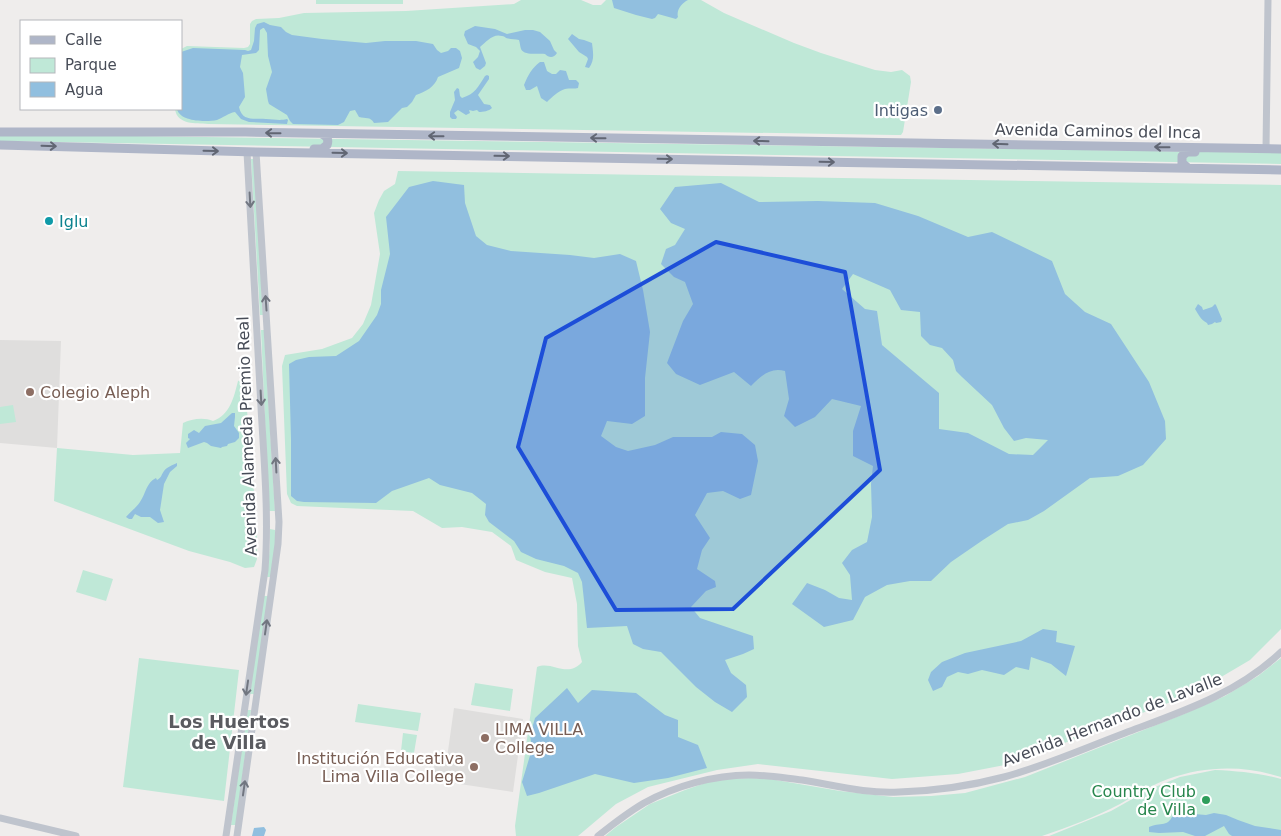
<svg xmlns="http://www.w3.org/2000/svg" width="1281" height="836" font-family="'DejaVu Sans',sans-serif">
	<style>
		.education { fill: #dfdedd }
		.green { fill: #bfe8d7 }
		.water { fill: #91bfdf; fill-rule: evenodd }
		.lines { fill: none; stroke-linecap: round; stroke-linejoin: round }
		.tertiary { stroke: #bfc4cd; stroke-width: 7 }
		.primary { stroke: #afb6c8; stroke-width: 9 }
		.oneway { stroke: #616673 }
		.oneway2 { stroke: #717680 }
		.marked { fill: #1d4ed8; fill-opacity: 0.2; stroke: #1d4ed8; stroke-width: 4; stroke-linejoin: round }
		.service-dot { fill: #5c6f8a; stroke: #fff; stroke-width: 2 }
		.culture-dot { fill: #0f9aa8; stroke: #fff; stroke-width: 2 }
		.education-dot { fill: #8d6e63; stroke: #fff; stroke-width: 2 }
		.leisure-dot { fill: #2e9e5b; stroke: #fff; stroke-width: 2 }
		.labels { text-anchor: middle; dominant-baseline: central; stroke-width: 4.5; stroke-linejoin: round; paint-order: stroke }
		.service-label { font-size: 16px; fill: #4e5e75; stroke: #fff; text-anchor: end }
		.street-label { font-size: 16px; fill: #474c57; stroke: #fff }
		.culture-label { font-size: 16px; fill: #0d838f; stroke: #fff; text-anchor: start }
		.education-label { font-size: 16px; fill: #785e54; stroke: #fff; text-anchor: start }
		.leisure-label { font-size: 16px; fill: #27864d; stroke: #fff; text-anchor: end }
		.neighbourhood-label { font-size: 18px; font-weight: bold; fill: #5a5b60; stroke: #fff }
	</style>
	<rect width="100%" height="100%" fill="#efedec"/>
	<!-- education -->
	<path class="education" d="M0,340l61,1 -4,107 -57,-5z
		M454,708l69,11 -10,73 -80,-12 2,-22h12z"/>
	<!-- green -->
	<path class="green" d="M316,0h87v4h-87z
		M521,0h60l12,5h8l5,-5h95l23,13 70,30 27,10 54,17 16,2 11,-2 8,6 1,6 -8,50 -2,3h-5l-688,-11c-12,-1 -31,1 -33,-15h6v-60l6,-3 57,2 4,-1 2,-3v-20l2,-3 4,-2 23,-1 25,-5 102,-2 108,-7z
		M0,134l1281,19v11l-1281,-23z
		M251,159h3l9,156h-3z
		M398,171l883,14v444l-31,31 -56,33 -184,71 -52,10 -66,5 -134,-15 -41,6 -69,17 -32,17 -38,32h-62l-1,-10 22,-159c15,-7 30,12 45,-5l-4,-16 -1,-42 -5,-26 -27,-6 -29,-12 -5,-14 -19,-14 -30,-5 -20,1 -29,-17 -116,-5 -6,-3 -4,-9 -5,-128 3,-11 37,-6 30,-11 11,-14 8,-19 9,-51 -6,-41 5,-13 5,-9 11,-7z
		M261,330h3l11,181h-6z
		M241,380l3,3 1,4 12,140v32l-3,8 -9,1 -15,-6 -41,-11 -135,-50 3,-53 76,7 47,-2 3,-30c8,-4 21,-6 30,-2 17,-6 21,-24 25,-40z
		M13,405l3,17 -16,2v-17z
		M270,529l5,1v16l-4,31h-4l3,-31z
		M83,570l30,9 -7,22 -30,-9z
		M263,596h5l-13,98h-5z
		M139,658l100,12 -15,131 -101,-14z
		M1281,658v119c-38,-12 -76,-11 -113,2 -17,6 -32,16 -48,25 -25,13 -51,23 -78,32h-437l11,-9 34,-23 35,-14 29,-10 36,-2 20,1 70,12 53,6 38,-1 34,-3 60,-16 159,-63 41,-18 33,-20z
		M475,683l38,6 -3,22 -39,-6z
		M358,704l63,9 -3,18 -63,-9z
		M247,710h4l-15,115h-5z
		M403,733l14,2 -3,18 -13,-2z
		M1215,770c23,1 44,3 66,9v57h-232l62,-25 39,-22 30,-12z"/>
	<!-- water -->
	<path class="water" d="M612,0h76c-6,3 -12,10 -10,17l-2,2 -18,-5 -3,4 -3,1 -16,-4 -22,-7z
		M264,22l6,3 11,2 5,5 6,3 30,4 44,4 19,-2h31l17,3 4,6 4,3 7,-2 3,-3h5l4,3 2,7 -3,10 -21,9c-3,10 -13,15 -22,18l-4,7 -5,5 -5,1 -14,14 -14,1c-4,-7 -8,-4 -15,-6l-4,-7 -5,1 -6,11 -6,3 -45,-1 -3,-3 -3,-6 -18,-11 -1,-3 -2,-12 6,-17 -4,-16 -1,-23 -3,-5h-1l-3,2 -1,20 -3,3 -14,2 -2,12 3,6 2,24 -6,10c3,15 15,11 27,12 8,0 13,2 21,0l1,1 -1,4 -38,-2 -8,-3 -6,-7c-7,1 -12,6 -18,8 -11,2 -37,2 -40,-11h4v-57l12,-4 52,2 3,1 3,-1 3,-9 1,-13 2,-4z
		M475,26l20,3 12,5 18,-4h8l7,2 10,9 4,9 3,3c-3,5 -8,5 -12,1 -6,-1 -21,2 -24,-5 -1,-3 -1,-6 -2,-9 -4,-1 -9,-1 -13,-2 -1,-1 -2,-2 -4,-2 -9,-3 -16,6 -22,11l6,16 -1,3 -5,4 -4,-2 -3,-6 5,-5 2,-6 -4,-4 -8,-3 -4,-9 1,-4z
		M572,34l7,5 5,1 8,3c1,9 3,17 -3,25l-4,-1 3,-8 -1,-2 -8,-5 -11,-13z
		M540,62h4l3,9 5,3h4l4,-4 6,1 3,9h7l3,3 -1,5c-3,1 -9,0 -13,1 -7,2 -13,8 -18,13l-6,-4 -4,-12 -7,4h-4l-2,-5c4,-10 8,-17 16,-23z
		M487,75l2,1v3l-11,16 6,9 6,1 2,3c-3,3 -9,4 -13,4l-2,-2 -4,1 -4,-1 1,3 -4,2 -8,-5 -4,3 3,4 -1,2h-4l-2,-2v-5l5,-12 -1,-8 3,-4 2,1 1,7 2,2c13,-4 16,-11 23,-22z
		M433,181l31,4 1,18 11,33 11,9 24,6 59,4 24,3 26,-4 16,7 7,29 7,42 -5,46v38l-13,8 -25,-3 -6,15 15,11 12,4 27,-6 18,-8h39l9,-5 21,2 13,11 3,16 -7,34 -11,4 -17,-8 -16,2 -12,22 15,23 -8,12 -5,19 18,12 1,6 -10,4 -15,16 9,11 53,18 1,13 -11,5 -18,6 6,13 15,12 1,12 -15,15 -17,-10 -19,-15 -35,-35 -18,-3 -10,-5 -6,-18 -40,2 -5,-46 -4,-9 -14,-7 -28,-7 -15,-7 -7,-11 -25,-19 -4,-7 1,-11 -14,-11 -32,-8 -11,-7 -37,13 -16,12 -72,-1 -7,-1 -6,-5v-56l-2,-76 7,-4 13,-3 27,-1 23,-15 18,-26 4,-11v-14l9,-36 -4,-37 23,-30z
		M721,183l38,19 59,-1 57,2 43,13 50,21 24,-5 60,29 13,33 20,18 26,12 38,58 16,39 1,18 -23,26 -25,11 -28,2 -46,33 -16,9 -20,4 -25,16 -32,22 -20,19h-21l-23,4 -22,12 -12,23 -29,7 -32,-23 15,-21 18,7 14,8 13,2 -2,-25 -8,-12 10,-13 15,-8 5,-25 -1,-33 2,-18 -20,-10v-25l8,-25 -29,-7 -17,18 -20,10 -11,-11 5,-17 -4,-28c-15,-4 -24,5 -34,15l-17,-14 -34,13 -24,-11 -9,-11 16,-42 10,-17 -8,-22 -11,-5 -13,-13 5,-15 9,-4 10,-16 -14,-6 -11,-14 15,-22zM853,274l37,16 11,20 19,2 1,24 9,9 12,3 11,12 3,11 6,6 30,28 12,23 10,13 12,-3 22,2 -15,15 -24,-1 -41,-21 -29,-4v-36l-57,-48 -5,-34 -12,-2 -23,-20z
		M1198,304l4,3 1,3 9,-3 3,-3 1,1 6,14 -1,3 -5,1 -1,-1 -3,2 -4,1 -1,-2c-7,-4 -8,-8 -12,-14z
		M232,413h3v4l-1,9 5,7v5l-4,4 -7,2 -1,2 -5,1 -1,1 -10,-2 -4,-3 -3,-1 -16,6 -2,-5 4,-4 -2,-1v-4l6,-4 5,3 6,-7 16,-3z
		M177,463v3l-7,6 -6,12 -4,26 4,12 -6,1 -8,-6h-9l-6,-3 -3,5h-3l-3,-2c5,-6 10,-9 14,-15 6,-9 6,-19 16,-24l1,2c5,-3 4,-5 7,-9 3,-4 9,-6 13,-8z
		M1043,629l14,2 -1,11 19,4 -9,30 -15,-12 -20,-7 -2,13 -13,-3 -12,8 -22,-5 -14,4 -10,-2 -11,5 -5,10 -9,4 -5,-11 3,-8 11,-10 23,-9 56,-12z
		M567,688l11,15 14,-13 44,3 29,22 13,5v17l20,8 9,23 -39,10 -34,5 -39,-9 -56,19 -12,3 -5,-14 10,-33 -2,-14 5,-17z
		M1178,808l16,6 12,1 8,-2 12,2 12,5 17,6 26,4v6h-49l-3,-2 -5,-8 -19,10h-10l-12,-4 -24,1 -10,-1v-5c15,-6 20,2 26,-18z
		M264,827l2,3 -2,6h-12l2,-8z"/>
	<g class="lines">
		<!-- tertiary -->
		<path class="tertiary" d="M1266,149l2,-149
			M0,818l76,18
			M226,836l39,-266c4,-54 -1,-109 -4,-163 -4,-85 -9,-170 -14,-255
			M237,836l41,-292 1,-22 -23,-370
			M598,836c15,-12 29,-23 46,-33 31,-17 70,-28 105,-28 18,0 35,3 53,5 32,5 64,14 97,12 35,-1 71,-6 105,-15 41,-11 81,-29 121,-44 56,-21 112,-39 156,-81"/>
		<!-- primary -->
		<path class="primary" d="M0,132h245l1036,17
			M0,145l256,7 1025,18
			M314,149h8l5,-4c2,-5 0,-9 -5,-11
			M1188,168l-6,-5v-7l5,-4h8"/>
	</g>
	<!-- one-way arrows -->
	<defs><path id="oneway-shaft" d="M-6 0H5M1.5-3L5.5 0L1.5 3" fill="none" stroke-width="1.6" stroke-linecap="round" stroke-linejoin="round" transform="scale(1.25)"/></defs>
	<g class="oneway">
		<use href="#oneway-shaft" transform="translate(273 133) rotate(-179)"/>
		<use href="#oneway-shaft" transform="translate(436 136) rotate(-179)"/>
		<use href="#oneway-shaft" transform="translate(598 138) rotate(-179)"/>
		<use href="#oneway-shaft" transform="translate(761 141) rotate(-179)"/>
		<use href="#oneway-shaft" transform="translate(1000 144) rotate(-178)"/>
		<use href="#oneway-shaft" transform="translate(49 146) rotate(2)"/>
		<use href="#oneway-shaft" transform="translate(1162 147) rotate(-179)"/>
		<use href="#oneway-shaft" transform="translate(211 151) rotate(1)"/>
		<use href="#oneway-shaft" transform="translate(340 153) rotate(1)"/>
		<use href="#oneway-shaft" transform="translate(502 156) rotate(1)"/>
		<use href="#oneway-shaft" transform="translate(665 159) rotate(1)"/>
		<use href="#oneway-shaft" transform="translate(827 162) rotate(1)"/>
	</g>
	<g class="oneway2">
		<use href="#oneway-shaft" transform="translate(250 200) rotate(87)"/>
		<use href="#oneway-shaft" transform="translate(266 303) rotate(-94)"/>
		<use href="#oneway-shaft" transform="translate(261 398) rotate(87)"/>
		<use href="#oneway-shaft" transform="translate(276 465) rotate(-93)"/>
		<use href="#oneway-shaft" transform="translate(266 627) rotate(-82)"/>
		<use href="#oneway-shaft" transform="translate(247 688) rotate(98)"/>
		<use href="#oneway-shaft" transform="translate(244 788) rotate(-82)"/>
	</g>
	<!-- marked area -->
	<path class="marked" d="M716,242l129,30 35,198 -147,139 -117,1 -98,-163 28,-109z"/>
	<!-- markers -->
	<circle class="service-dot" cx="938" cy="110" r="5"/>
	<circle class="culture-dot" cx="49" cy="221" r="5"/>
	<g class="education-dot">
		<circle cx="30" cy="392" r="5"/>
		<circle cx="485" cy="738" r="5"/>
		<circle cx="474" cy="767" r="5"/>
	</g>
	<circle class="leisure-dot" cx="1206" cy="800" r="5"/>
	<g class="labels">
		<!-- service labels -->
		<g class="service-label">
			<text x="928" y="110">Intigas</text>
		</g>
		<!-- street labels -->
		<g class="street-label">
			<text transform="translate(1098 131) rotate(1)">Avenida Caminos del Inca</text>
			<text transform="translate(247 436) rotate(-92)">Avenida Alameda Premio Real</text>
			<text transform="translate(1112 720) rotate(-21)">Avenida Hernando de Lavalle</text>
		</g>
		<!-- culture labels -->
		<g class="culture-label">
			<text x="59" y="221">Iglu</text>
		</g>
		<!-- education labels -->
		<g class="education-label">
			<text x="40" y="392">Colegio Aleph</text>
			<text x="495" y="729">LIMA VILLA<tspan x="495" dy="18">College</tspan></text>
			<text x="464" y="758" text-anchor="end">Institución Educativa<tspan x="464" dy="18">Lima Villa College</tspan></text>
		</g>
		<!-- leisure labels -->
		<g class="leisure-label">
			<text x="1196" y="791">Country Club<tspan x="1196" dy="18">de Villa</tspan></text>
		</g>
		<!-- neighbourhood labels -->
		<g class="neighbourhood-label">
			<text x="229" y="721">Los Huertos<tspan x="229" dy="21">de Villa</tspan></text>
		</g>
	</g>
	<!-- legend -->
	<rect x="20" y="20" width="162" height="90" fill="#ffffff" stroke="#b5b7bc"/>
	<rect x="30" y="36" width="25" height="8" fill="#afb6c8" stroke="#b5b7bc"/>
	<text x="65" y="45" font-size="15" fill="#474c57">Calle</text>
	<rect x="30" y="58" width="25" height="15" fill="#bfe8d7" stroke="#b5b7bc"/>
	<text x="65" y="70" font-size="15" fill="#474c57">Parque</text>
	<rect x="30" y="82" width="25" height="15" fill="#91bfdf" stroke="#b5b7bc"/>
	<text x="65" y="95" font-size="15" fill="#474c57">Agua</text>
</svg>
